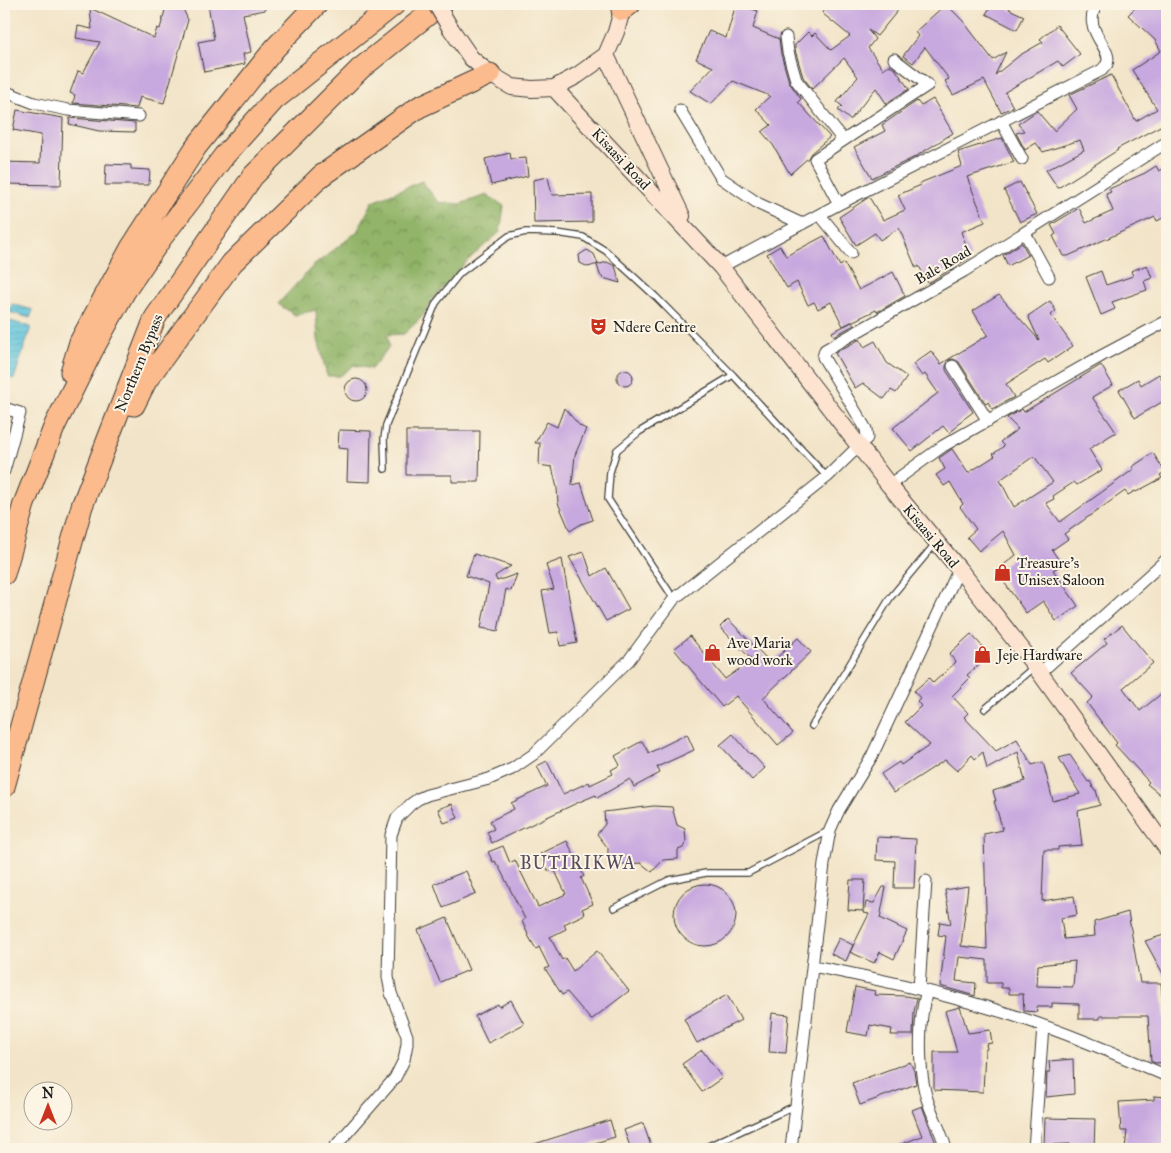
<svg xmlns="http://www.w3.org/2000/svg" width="1171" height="1153" font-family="'IM FELL Great Primer',serif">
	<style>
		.forest { fill: url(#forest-crowns); stroke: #566842 }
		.water { fill: url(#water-rules); stroke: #3d707c }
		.building { fill: #c8a9df; fill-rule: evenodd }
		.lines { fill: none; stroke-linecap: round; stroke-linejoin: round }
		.service-casing { stroke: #3c3a36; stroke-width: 8 }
		.minor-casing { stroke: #3c3a36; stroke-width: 13 }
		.secondary-casing { stroke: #3c3a36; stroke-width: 18 }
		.motorway-casing { stroke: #3c3a36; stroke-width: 23 }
		.service { stroke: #fff; stroke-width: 5.5 }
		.minor { stroke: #fff; stroke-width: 11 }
		.secondary { stroke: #fde4d1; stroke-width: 16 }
		.motorway { stroke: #fbbb8d; stroke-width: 21 }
		.secondary-bridge-casing { stroke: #3c3a36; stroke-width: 18; stroke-linecap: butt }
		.secondary-bridge { stroke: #fde4d1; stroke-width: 16 }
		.labels { text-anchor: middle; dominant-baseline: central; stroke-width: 4; stroke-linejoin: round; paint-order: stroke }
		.street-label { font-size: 15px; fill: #1c1c1c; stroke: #fcf5e5 }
		.poi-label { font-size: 15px; fill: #1c1c1c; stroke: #fcf5e5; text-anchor: start }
		.quarter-label { font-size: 18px; letter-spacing: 1px; fill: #584d60; stroke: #fcf5e5 }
	</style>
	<defs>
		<pattern id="forest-crowns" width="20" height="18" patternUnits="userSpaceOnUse" patternTransform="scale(1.25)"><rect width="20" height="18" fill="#91b468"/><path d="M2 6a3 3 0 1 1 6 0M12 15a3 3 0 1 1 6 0" fill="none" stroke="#769255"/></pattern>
		<pattern id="water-rules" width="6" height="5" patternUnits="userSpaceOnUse" patternTransform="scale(1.25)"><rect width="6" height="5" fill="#5ec4dc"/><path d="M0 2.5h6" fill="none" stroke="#51a8bc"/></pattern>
	</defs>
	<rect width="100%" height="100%" fill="#fcf5e5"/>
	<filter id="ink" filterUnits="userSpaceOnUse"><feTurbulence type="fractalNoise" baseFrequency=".02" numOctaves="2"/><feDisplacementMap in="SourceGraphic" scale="10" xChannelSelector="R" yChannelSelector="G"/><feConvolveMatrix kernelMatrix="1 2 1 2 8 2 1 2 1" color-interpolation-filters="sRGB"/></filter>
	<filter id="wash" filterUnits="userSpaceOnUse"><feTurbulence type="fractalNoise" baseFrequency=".0096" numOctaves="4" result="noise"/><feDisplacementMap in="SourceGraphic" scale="20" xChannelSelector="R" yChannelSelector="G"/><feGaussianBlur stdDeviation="1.12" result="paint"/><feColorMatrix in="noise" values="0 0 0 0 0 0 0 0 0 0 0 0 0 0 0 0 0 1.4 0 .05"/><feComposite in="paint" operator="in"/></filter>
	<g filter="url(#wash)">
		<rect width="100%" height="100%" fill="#f2e4c8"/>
		<!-- forest -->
		<path class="forest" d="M422,181l16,21 22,2 27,-9 17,11 -4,26 -32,28 -32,36 -15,22 -17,16 -17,1 2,12 -18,22 -17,-4 -14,11h-13l-9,-37 -2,-29 -21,5 -17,-11 34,-37 45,-35 16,-31z"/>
		<!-- water -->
		<path class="water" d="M12,304l21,6 -3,8 -21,-6z
			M6,320l25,7 -17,52 -10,-3v-48z"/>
		<g id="blocks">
			<!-- building -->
			<path class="building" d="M181,4l7,16 -24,83 -24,-6 -3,11 -64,-5 2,-8 -5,-2 8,-22 5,2 17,-31 -24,-4 2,-12 14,3 -2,-21 64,30 3,-10 3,1 5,-19z
				M208,4h56l1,6 -22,4 8,38 -8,2 2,10 -41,8 -6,-30 16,-3z
				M736,4l22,7 -5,17 26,11 2,15 8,28 12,17 -3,3 32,35 -19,16 -3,5 -18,16 -17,-29 -11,-13 9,-7 -15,-16 14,-13 -37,-15 -22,23 -21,-13 23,-24 -17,-8 13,-28 17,7z
				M829,4h63l7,5 -22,27 -9,-6 7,9 -7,9 15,21 6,-4 7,5 13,19 -23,14 -10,-15 -26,32 -12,-10 4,-4 -5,-4 21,-25 -14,-19 -32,31 -9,-12 -8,-27v-5l13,-13 4,4 3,-3 16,17 19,-14 -28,-23z
				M946,4l17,17 30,39 13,-8 -11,23 25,-20 23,-13 -3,-3 17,-14 23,29 -17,13 -5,-6 -53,31 8,15 -12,5 -17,-32 -31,15 -8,-14 4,-2 -24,-32 -12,16 -10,-7 15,-20 -3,-4z
				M992,4h19l-2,5 15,7 -7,14 -31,-16z
				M1139,4h28v121l-1,-2 -49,26 1,1 -60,38 -12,-18 38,-20 -4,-10 -37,12 -7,-9 -11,7 -9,-17 8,-2 -6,-7 19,-13 17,20 23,-22 -8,-14 42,-20 25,46 21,-12 -25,-39 29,-19 -6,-11 -27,-25z
				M933,99l20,34 -38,24 -43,21 -18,-31 31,-16 -3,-6 35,-24 4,5z
				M17,110l46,8 -2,67 -57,-1v-22l36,1 1,-28 -28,-5z
				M70,118l65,5v9l-36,-1 -30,-7z
				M1002,138l12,24 -47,15 18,45 -24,10 10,25 -43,26 -9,-17 -3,2 -17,-40 -19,12 -5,-7 -19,12 -17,-28 30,-20 14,23 22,-10 -7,-15 23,-10 -1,-2 42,-17 -4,-14z
				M510,153l1,6 15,-1 2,18 -37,9 -6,-26z
				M106,164l25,1v4l19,1 -1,15h-44z
				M1156,166l3,5 8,-4v49l-10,5 -2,-4 -87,39h-5l-10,-20 3,-2 -5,-9 28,-17 7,15 27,-12 -7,-17 5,-2 -2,-3 36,-16z
				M548,177l4,18 40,-1v28l-58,1 -1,-43z
				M1020,182l17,32 -17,8 -16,-32z
				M824,236l16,30 4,-3 15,27 34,-18 12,24 -28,16 -1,-2 -33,16 -12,-24 -13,7 -4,-7 -6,3 -11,-23 -10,6 -20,-34 13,-8 6,10z
				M1022,243l6,12 -20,11 -5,-11z
				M587,250l7,4 4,10 -10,3 -8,-4 -1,-8z
				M607,262l8,4 5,17 -17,-5 -3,-3 -3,-10z
				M1147,265l5,13 -8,3 3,9 -35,12 3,7 -14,6 -15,-38 15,-6 5,14 27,-9 -2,-5z
				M999,295l40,45 -11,-24 22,-15 6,10 -5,4 22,31 -25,17 -3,-4 -39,25 8,13 -22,12 -4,-7 -2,2 -27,-42 -6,-3 -4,1 -3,6v4l27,42 -16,12 1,2 -9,7 -6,-7 -31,25 -19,-23 45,-35 -13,-19 -3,2 -9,-12 18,-13 10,13 47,-29 -15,-24z
				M852,322l2,3 -20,11 -2,-4z
				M860,339l4,8 11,-6 12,22 20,14 -11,16 -5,-3 -7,9 -21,-16 -8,5 -20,-35z
				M1101,365l12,20 -21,12 24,35 -27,17 13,21 -25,15 -3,-3 -21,14 1,3 -8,4 14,19 74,-53 -2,-2 21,-14 12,19 -5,3 2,3 -26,14 -1,-1 -7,4 -3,-4 -61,43 4,5 -16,11 10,15 -9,5 25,36 -22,15 -13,-20 -17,12 -30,-42 20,-16 -13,-24 -24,20 -12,-14 9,-8 -16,-22 3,-3 -13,-22 -6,4 -8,-11 9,-6 -6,-11 13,-9 16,24 27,-17 -2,-2 11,-8 -4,-4 18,-13 -11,-11 15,-9 2,3zM1034,456l19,26 -39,25 -14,-27z
				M617 378a8 8 0 1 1 16 0a8 8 0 1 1-16 0Z
				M1159,374l8,15v10l-32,19 -16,-28 19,-11 3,6z
				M345 390a11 11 0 1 1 22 0a11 11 0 1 1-22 0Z
				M564,408l16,18 6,3 -11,26 -3,30 9,-2 12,37 -12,4 -11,7 -12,-28 -1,-15 -5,-21 -13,-2 1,-22h-5l12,-21 10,5z
				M339,430l32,1 -1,51 -23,-1 1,-32 -10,-1z
				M406,431h74l-1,51h-27v-7h-46z
				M584,552l8,24 14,-8 23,41 -23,12 -37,-64z
				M474,554l37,12 -16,10 2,5 20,-7 -6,17 -5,-2 -8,42 -17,-3 8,-44 -23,-8z
				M562,559l15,84 -17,3 -2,-14 -8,1 -8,-42 12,-2 -8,-24z
				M728,619l43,44 27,-25 13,14 -48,46 30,35 -15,12 -42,-49 -14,11 -48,-58 16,-13 35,43 27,-19 -32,-33z
				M1122,625l31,38 -30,25 17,23 27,-22v111l-20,-16 2,-2 -34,-37 2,-2 -30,-40 6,-6 -22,-24 36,-30 -3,-4z
				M971,634l19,21 -23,20 3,3 -18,18 16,17 -4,4 32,34 21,-12 15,26 11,-3 10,39 27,-7 -21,-36 11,-3 18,27 2,-1 4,9h2l4,15 -22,6 4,34 -24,2v3h-14l-2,51 32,-5 3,19 -16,3 3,21 31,-3 -1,-14 34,-10 12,71h21l6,55v24l-12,1 -4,-2 -3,-45h-48v3h-21v-15l-27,-1v4h-15l1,5 -14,-1 -1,-17h-14v-6h-8v-5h-14v-23l-28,-3 -3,24 20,2 -1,13 -35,-10 6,-50 -8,-1 2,-13 11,2 -6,-34 23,-4 -7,60 26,3 -3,-115 19,-4 -9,-29h2l-3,-10 32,-10 -7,-29 -31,17 -4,-17 -8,7 -3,-4 -15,16 -12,-11 -51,33 -13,-19 18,-12 2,3 29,-20 -25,-23 16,-16 -4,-5 3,-3 -6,-7 15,-13 4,5 23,-21 -7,-8zM1075,961l-2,26 -36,-1 1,-21z
				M687,734l7,16 -37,17 3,6 -26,14 -4,-8 -33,19 -1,-3 -17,7 -87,41 -5,-11 7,-3 -4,-8 24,-12 -3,-6 36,-17 -10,-20 10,-5 16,33 26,-12 1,3 23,-11 -2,-4 9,-5 -5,-9 27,-15 7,12z
				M733,734l17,20 1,-1 14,15 -13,12 -32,-35z
				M452,804l6,14 -14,5 -6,-14z
				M654,806l18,1 5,18 8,4 1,13 -3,6 -5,2v9l-15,1 -11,12 -11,-9 -33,2v-17l-11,-14 8,-10 -1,-12z
				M877,837l39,2 -2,49h-20l1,-27 -19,-1z
				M567,841l17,35 -3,2 12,26 -11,5 3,5 -21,10 2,5 -16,8 12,23 3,-2 8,13 24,-20 32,40 -38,29 -24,-28 -5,3 -12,-19 -5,-7 4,-2 -10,-20 -3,2 -7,-12 -7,-16 3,-2 -27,-54h-1l-2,-4 -2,1 -5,-10 15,-6 7,17 5,-3 23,47 28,-13 -12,-25 -5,3 -9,-18z
				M466,871l10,23 -33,14 -9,-24z
				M850,880h15l-2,31 -15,-1z
				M674 915a31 31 0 1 1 62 0a31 31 0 1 1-62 0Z
				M883,887h3l-6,31 27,13 -13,28 -14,-7 -6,11 -24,-11 19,-38 -5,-1 2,-11 8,1z
				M447,918l22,52 -29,12 -22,-52z
				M1167,934v47l-22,-40z
				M839,938l14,7 -7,16 -15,-7z
				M855,987l20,4 -1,4 32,1 11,2 -3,14 -1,23h-22l1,-6 -22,-4 -2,11 -21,-4z
				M727,995l14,25 -44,23 -13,-24z
				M511,1000l13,24 -36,19 -13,-27 23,-12 1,3z
				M960,1007l8,26 22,-3 2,13 -6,1 1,5 -2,1 -2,42 -49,-2v-38h23l-12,-41z
				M772,1013l17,2 -3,38 -17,-1z
				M702,1050l20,28 -20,14 -20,-28z
				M1073,1059l1,35 -28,3 1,-25h3l-1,-11z
				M910,1062l4,9 2,13 -56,21 -8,-22z
				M1154,1096l13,1v52h-42l2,-18h-6l-2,-29 35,-2z
				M922,1106l16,43h-49l33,-13 -10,-26z
				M1045,1118l50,1 -1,30h-24v-5l-26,1z
				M610,1120l5,17 -40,12h-50v-2z
				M643,1123l9,26h-21l-7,-19z"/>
		</g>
	</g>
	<g filter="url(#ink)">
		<use href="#blocks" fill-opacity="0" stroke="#3c3a36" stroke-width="1"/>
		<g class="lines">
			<defs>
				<path id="service" d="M385,469l-1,-30 2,-14 50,-122 24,-30 49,-37 17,-4 31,1 26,4 23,14 50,46 77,78 94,102
					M674,599l-66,-100 2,-27 7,-22 22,-18 94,-57
					M985,709l50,-43
					M812,726l78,-128 45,-54
					M614,908l55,-28 37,-7h42l82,-43
					M702,1149l95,-44"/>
				<path id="minor" d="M786,37l2,15 8,28 47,60
					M4,91l30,12 34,7 71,6
					M680,110l41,68 38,26 43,20
					M1001,121l21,38
					M839,204l-24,-45 113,-74 -34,-26
					M820,215l31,38
					M1025,233l24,44
					M721,267l118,-63 263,-134c1,-2 4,-4 5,-6 7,-16 -27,-34 -10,-60
					M953,366l35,55
					M4,408l16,5 -16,58
					M889,485l54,-39 160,-91 64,-34
					M1041,672l126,-113
					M813,966c66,13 134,28 199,49 53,17 104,39 155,61
					M919,989l7,-108
					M927,991c-9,29 -9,83 1,111 6,17 14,31 18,47
					M333,1149l62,-71 9,-18 3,-16v-8l-16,-43 -3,-16 3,-142 6,-17 14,-14 7,-5 9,-4 62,-16 23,-10 22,-15 95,-94 45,-61 153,-122 40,-39 -1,-9 -43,-72 2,-7 139,-79 203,-129
					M791,1149l33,-285 6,-34 9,-20 33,-54 87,-187
					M1034,1149l9,-123"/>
				<path id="secondary" d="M451,29l20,29 19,16 22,13 20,2 22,-1 24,-13 28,-20 10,-23 6,-22 -1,-6
					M606,55l76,161
					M554,88l167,179 168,218 70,84 76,97 132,183"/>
				<path id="motorway" d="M622,10l8,-6
					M71,372l9,-30 51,-94 65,-101 79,-99 42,-44
					M134,405l12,-24 86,-118 89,-87 98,-69 71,-33
					M4,574l20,-70 31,-79 37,-74 33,-60 37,-54 62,-81 50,-56 121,-96
					M4,787l78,-281 73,-188 98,-142 107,-107 81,-65"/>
			</defs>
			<!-- service casing -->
			<use href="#service" class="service-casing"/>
			<!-- minor casing -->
			<use href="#minor" class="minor-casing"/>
			<!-- secondary casing -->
			<use href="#secondary" class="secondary-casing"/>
			<!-- motorway casing -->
			<use href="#motorway" class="motorway-casing"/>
			<!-- service -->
			<use href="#service" class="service"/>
			<!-- minor -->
			<use href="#minor" class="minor"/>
			<!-- secondary -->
			<use href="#secondary" class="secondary"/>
			<!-- motorway -->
			<use href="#motorway" class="motorway"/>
			<defs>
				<path id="secondary-bridge" d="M436,4l15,25"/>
			</defs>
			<!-- secondary-bridge casing -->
			<use href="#secondary-bridge" class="secondary-bridge-casing"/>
			<!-- secondary-bridge -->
			<use href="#secondary-bridge" class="secondary-bridge"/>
		</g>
	</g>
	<!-- icons -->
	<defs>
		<symbol id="theatre-bare" viewBox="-9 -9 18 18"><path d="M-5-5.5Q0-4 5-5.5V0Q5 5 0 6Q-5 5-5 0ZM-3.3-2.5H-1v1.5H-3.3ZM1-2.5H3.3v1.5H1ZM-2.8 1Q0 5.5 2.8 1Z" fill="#c8321e" stroke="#fcf5e5" stroke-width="2.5" paint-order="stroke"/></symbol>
		<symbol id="shop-bare" viewBox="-9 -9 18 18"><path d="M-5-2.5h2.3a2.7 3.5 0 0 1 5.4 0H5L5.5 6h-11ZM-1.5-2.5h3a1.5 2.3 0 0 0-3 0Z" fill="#c8321e" stroke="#fcf5e5" stroke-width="2.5" paint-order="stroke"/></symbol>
	</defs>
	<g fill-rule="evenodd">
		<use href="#theatre-bare" x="586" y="314" width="25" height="25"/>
		<use href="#shop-bare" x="990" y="560" width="25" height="25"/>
		<use href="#shop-bare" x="700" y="640" width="25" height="25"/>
		<use href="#shop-bare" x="970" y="642" width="25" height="25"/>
	</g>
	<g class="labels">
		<!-- street labels -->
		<g class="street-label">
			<text transform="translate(621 159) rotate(47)">Kisaasi Road</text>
			<text transform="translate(943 265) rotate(-30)">Bale Road</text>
			<text transform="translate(139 363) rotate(-68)">Northern Bypass</text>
			<text transform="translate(931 536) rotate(50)">Kisaasi Road</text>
		</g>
		<!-- poi labels -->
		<g class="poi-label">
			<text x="613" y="327">Ndere Centre</text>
			<text x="1017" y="563">Treasure's<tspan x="1017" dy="17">Unisex Saloon</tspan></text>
			<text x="727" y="643">Ave Maria<tspan x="727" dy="17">wood work</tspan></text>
			<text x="997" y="655">Jeje Hardware</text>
		</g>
		<!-- quarter labels -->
		<g class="quarter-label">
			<text x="578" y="863">BUTIRIKWA</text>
		</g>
	</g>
	<!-- margin -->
	<rect width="1171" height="1153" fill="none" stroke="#fcf5e5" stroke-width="20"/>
	<!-- north arrow -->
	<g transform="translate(48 1106)"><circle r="24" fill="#fcf5e5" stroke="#a29e95"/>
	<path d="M0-4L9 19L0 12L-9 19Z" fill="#c8321e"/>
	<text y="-8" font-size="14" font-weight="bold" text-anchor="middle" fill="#1c1c1c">N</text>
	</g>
</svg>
